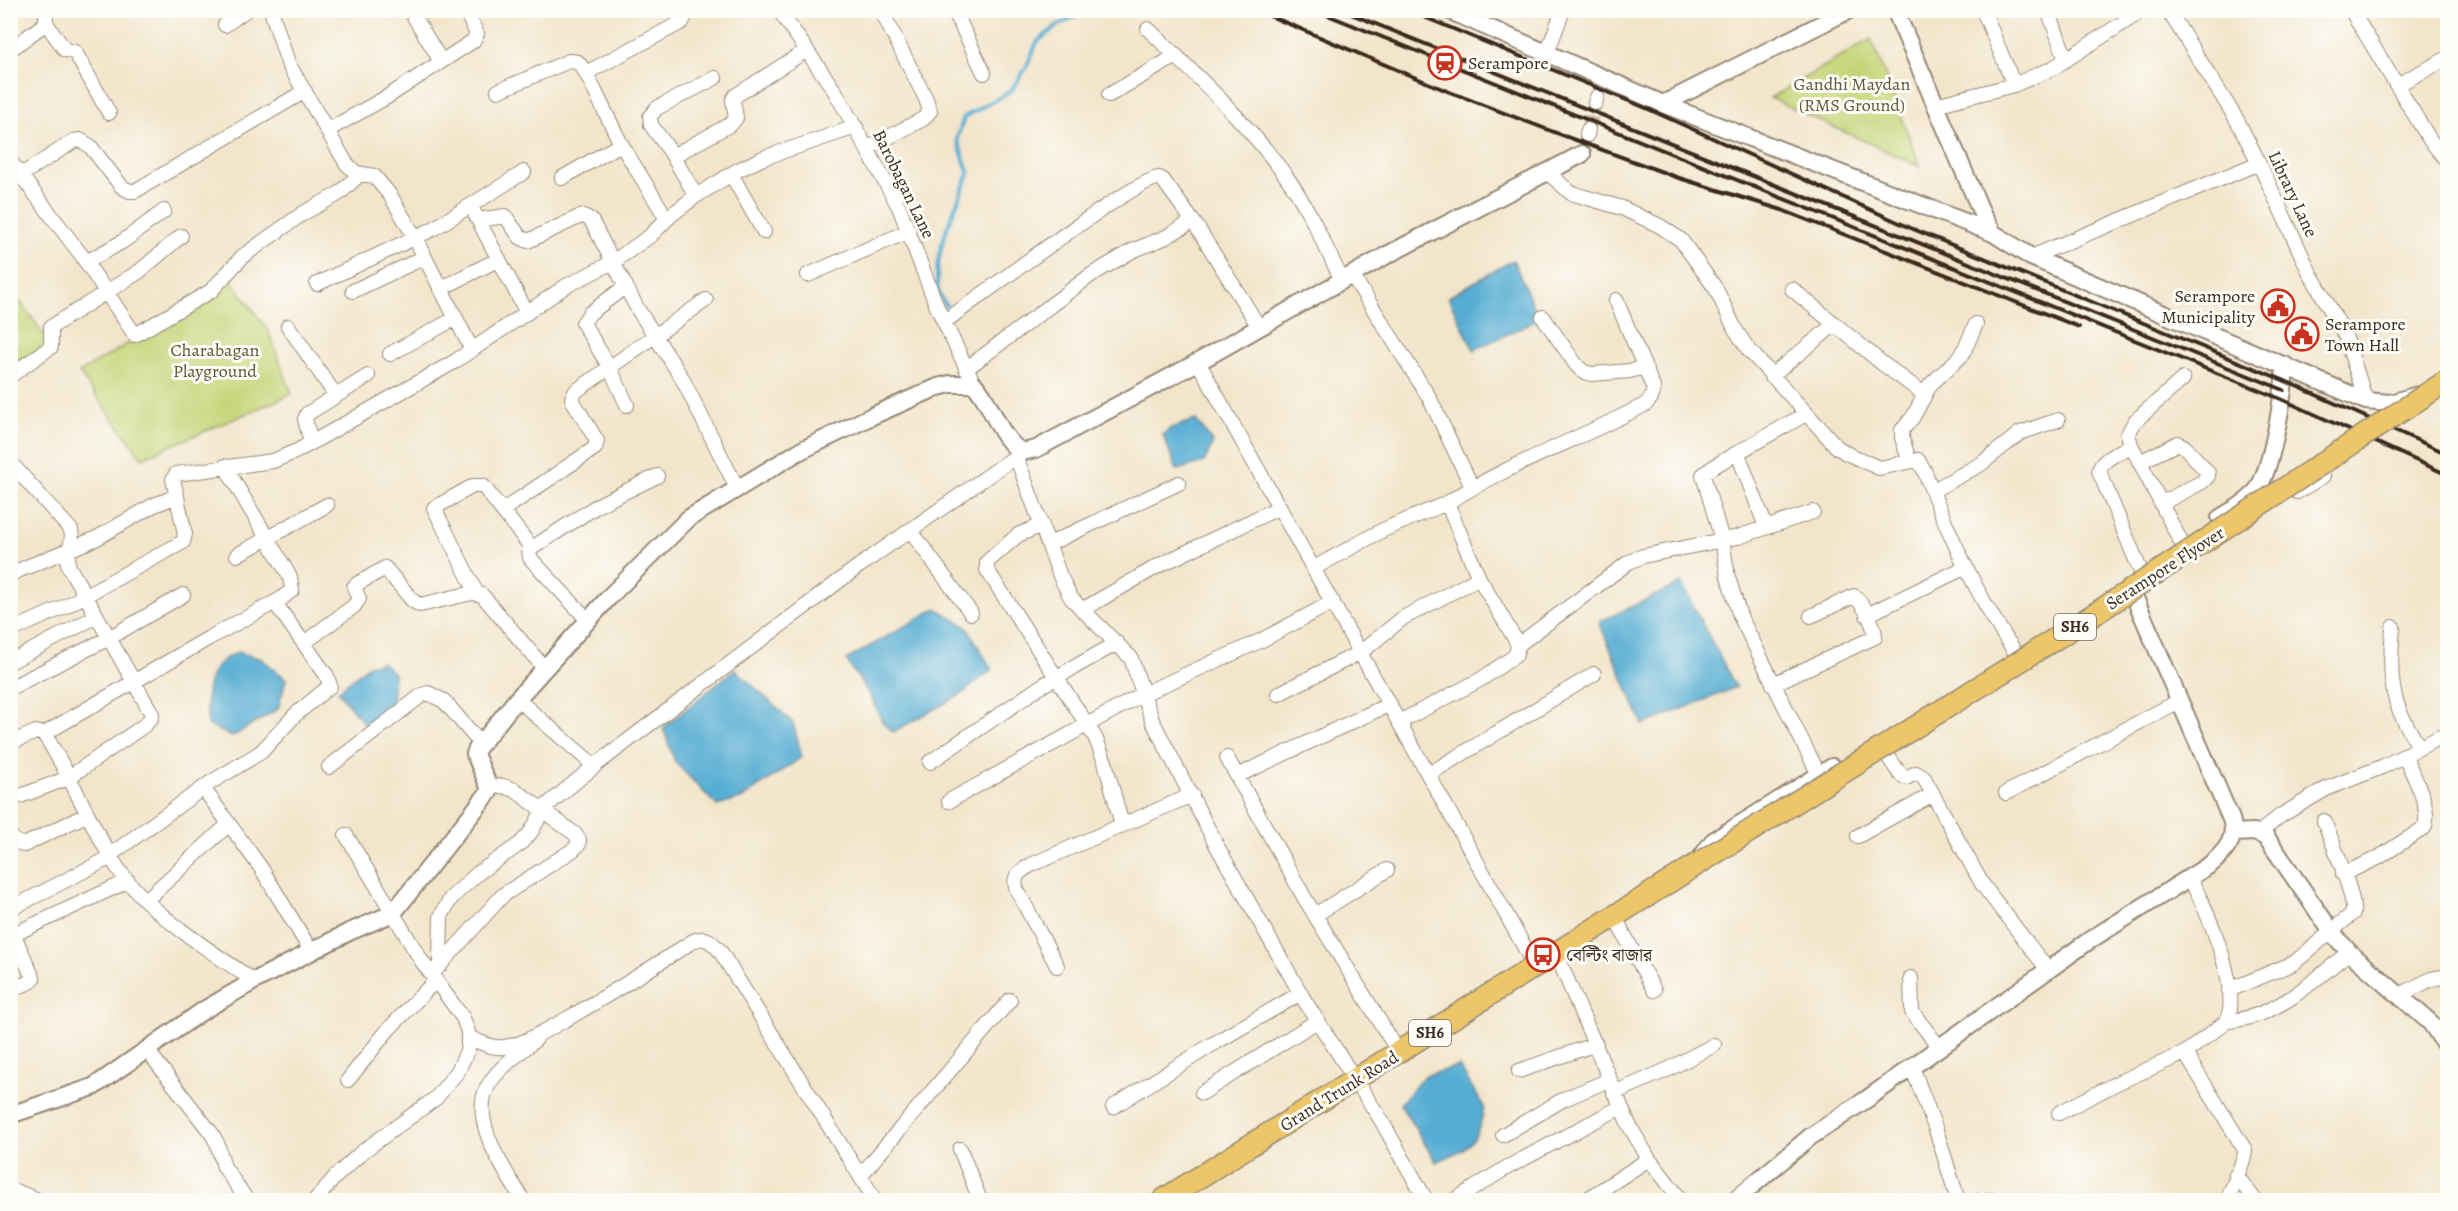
<svg xmlns="http://www.w3.org/2000/svg" width="2458" height="1211" font-family="Alegreya,'Noto Serif Bengali',serif">
	<style>
		.green { fill: #c4d578; stroke: #80804b; stroke-width: 1.5 }
		.water { fill: #57add3; stroke: #496c78; stroke-width: 1.5 }
		.lines { fill: none; stroke-linecap: round; stroke-linejoin: round }
		.stream { stroke: #57add3; stroke-width: 4 }
		.minor-tunnel { stroke: #cdc0a8; stroke-width: 14; stroke-dasharray: 14 7; stroke-linecap: butt }
		.minor-casing { stroke: #968874; stroke-width: 16 }
		.tertiary-casing { stroke: #968874; stroke-width: 20 }
		.primary-casing { stroke: #968874; stroke-width: 24 }
		.minor { stroke: #fff; stroke-width: 14 }
		.tertiary { stroke: #fff; stroke-width: 16 }
		.primary { stroke: #ecc669; stroke-width: 21 }
		.rail { stroke: #3b2a1e; stroke-width: 4 }
		.primary-bridge-casing { stroke: #968874; stroke-width: 24; stroke-linecap: butt }
		.primary-bridge { stroke: #ecc669; stroke-width: 21 }
		.labels { text-anchor: middle; dominant-baseline: central; stroke-width: 6; stroke-linejoin: round; paint-order: stroke }
		.shield { fill: #fdfcf7; stroke: #75695f; stroke-width: 1.5 }
		.shield-label { font-size: 16px; font-weight: bold; fill: #3b2a1e }
		.poi-label { font-size: 18px; fill: #3b2a1e; stroke: #fdfcf7; text-anchor: start }
		.park-label { font-size: 18px; fill: #5d5534; stroke: #fdfcf7 }
		.street-label { font-size: 18px; fill: #3b2a1e; stroke: #fdfcf7 }
	</style>
	<rect width="100%" height="100%" fill="#fdfcf7"/>
	<filter id="ink" filterUnits="userSpaceOnUse"><feTurbulence type="fractalNoise" baseFrequency=".0167" numOctaves="2"/><feDisplacementMap in="SourceGraphic" scale="12" xChannelSelector="R" yChannelSelector="G"/><feConvolveMatrix kernelMatrix="1 2 1 2 8 2 1 2 1" color-interpolation-filters="sRGB"/></filter>
	<filter id="wash" filterUnits="userSpaceOnUse"><feTurbulence type="fractalNoise" baseFrequency=".008" numOctaves="4" result="noise"/><feDisplacementMap in="SourceGraphic" scale="24" xChannelSelector="R" yChannelSelector="G"/><feGaussianBlur stdDeviation="1.35" result="paint"/><feColorMatrix in="noise" values="0 0 0 0 0 0 0 0 0 0 0 0 0 0 0 0 0 1.4 0 .05"/><feComposite in="paint" operator="in"/></filter>
	<g filter="url(#wash)">
		<rect width="100%" height="100%" fill="#f2e5cb"/>
		<!-- green -->
		<path class="green" d="M1871,39l50,128 -151,-69z
			M232,281l36,49 24,64 -150,64 -63,-85z
			M11,296l9,5 30,42 -39,23z"/>
		<!-- water -->
		<path class="water" d="M1513,260l26,59 -65,31 -26,-53z
			M1196,420l17,23 -9,19 -27,8 -14,-35 8,-7z
			M1681,583l55,104 -93,38 -44,-103z
			M936,608l31,19 25,43 -32,25 -67,37 -10,-9 -14,-29 -23,-34z
			M238,652l24,7 24,20 -8,30 -46,28 -24,-12c-3,-21 -4,-48 13,-63 4,-4 11,-7 17,-10z
			M382,662l12,12 -2,33 -23,23 -31,-39 31,-26z
			M735,669l58,54 9,34 -61,42 -24,7 -42,-44 -12,-34z
			M1459,1066l25,41c-6,37 -16,42 -48,55l-36,-58 24,-28z"/>
		<g class="lines">
			<!-- stream -->
			<path class="stream" d="M947,306c-4,-5 -8,-9 -9,-16 -6,-38 17,-81 31,-116l-12,-35 7,-22 47,-26 15,-23 11,-26 20,-16 31,-16"/>
		</g>
	</g>
	<g filter="url(#ink)">
		<g class="lines">
			<!-- minor-tunnel -->
			<path class="minor-tunnel" d="M1588,130l7,-27"/>
			<defs>
				<path id="minor" d="M271,10l17,53 58,100 10,10 18,3 16,19 23,39 59,116
					M410,10l31,51
					M779,10l57,83 63,114 38,100 37,77
					M954,10l30,63
					M1983,10l31,75
					M2048,10l18,49
					M2168,10l69,110 22,43 51,110 35,62 21,66
					M2351,10l79,130 18,22
					M46,23l19,27 10,2 34,61
					M225,25l21,-15
					M1148,29c49,47 100,94 140,150 22,31 37,68 54,101
					M10,50l36,-27v-13
					M1547,53l16,-43
					M586,73l35,71 46,75
					M2397,85l51,-27
					M498,91l71,-30 9,1 8,11 96,-51 6,-12
					M1109,95l67,-39
					M1595,103l2,-6
					M1935,105l79,-20 39,-17 90,-58
					M328,130l59,-33 86,-56 4,-7 -12,-24
					M1587,135l1,-5
					M868,148l55,-29 7,-8 -4,-12 -45,-89
					M673,156l58,-32 5,-6 -3,-18 2,-4 72,-46
					M10,161l72,95 53,79 76,-44 32,-35 59,-42 38,-21 20,-19
					M1547,172l24,21 51,15 38,18 21,14 35,49 19,40 13,20 89,98 9,6 33,15 39,-8 6,10c24,63 53,127 91,182
					M731,174l33,58
					M21,175l53,-34 6,-1 10,6 32,41 8,4h5l170,-100
					M562,178l59,-34
					M696,196l-26,-45 -19,-26 -1,-9 7,-8 58,-30
					M475,214l52,99
					M478,220l27,-4 15,21 8,4 51,-24 5,-1 7,4 46,88 45,70 55,110
					M2031,257l228,-94
					M86,262l36,-20 42,-31
					M808,275l101,-44
					M1352,275l77,122 43,90
					M317,284l116,-55 91,-57
					M626,286l-36,27 -7,10 27,45 17,37
					M440,289l59,-30
					M1792,289l91,75 41,30
					M353,291l72,-34
					M1543,317l34,49 7,6 8,2 38,-3 15,-4
					M944,322c30,-21 192,-144 215,-144l4,2 34,47 62,100
					M288,326l48,70
					M390,354l66,-36
					M1198,362l337,604
					M966,369l125,-94 41,-24 34,-14 27,-16
					M10,376l41,-29v-20l89,-56 41,-35
					M1771,376l64,-52
					M1806,414c-15,9 -99,54 -103,61l19,65 6,37 12,39 79,159
					M311,443l-6,-24 2,-5 61,-38
					M2131,445c-11,8 -29,13 -32,26l42,101
					M1738,454l28,73
					M1016,456l44,120 11,22 60,60 21,62 66,128 88,155 75,117 45,80
					M1909,460l-7,-22v-8l11,-13 17,-32 32,-30 14,-31
					M10,462l61,68c4,14 -7,24 -2,37l83,147 -1,4 -6,7 -77,53 -58,22
					M2140,462l38,-19 7,4 23,26v3l-6,6 -40,21
					M1932,491l49,-27 39,-31 38,-13
					M2297,492l26,-16
					M503,510l92,-62 2,-7 -24,-40 -1,-3 4,-7 130,-91
					M1042,525l-24,10 -31,27v8l108,167 10,25 17,63
					M910,530l61,83
					M1049,544l130,-61
					M2182,544l-51,-99 -3,-11 7,-13 48,-42
					M237,555l90,-50
					M1314,568l69,-38 64,-27
					M10,574l87,-36 55,-32 25,-10
					M477,594l-43,-86 39,-22h10l48,61
					M1082,610l76,-44 122,-59
					M1867,615l99,-48
					M588,620l-58,-62 -1,-8 71,-46 57,-28
					M2393,627c-2,25 -4,53 4,77 5,15 14,29 22,43
					M10,631l54,-24 119,-65 2,-8 -12,-55 3,-5 97,-13 24,-10 157,-89 112,-76 47,-24 37,-26 20,-20 26,-20 42,-26 25,-12 93,-31
					M304,643l50,-37 5,-7 -5,-12 3,-3 28,-16 28,33 7,4 52,-12 10,2 63,74
					M1518,645l111,-83 14,-6 95,-19 75,-25
					M10,662l87,-46
					M1773,684l102,-47c0,-12 -12,-34 -21,-41l-43,20
					M10,688l99,-50 74,-43
					M1278,694l83,-42 42,-34 76,-40 -32,-75c63,-40 134,-64 199,-99 5,-6 8,-9 7,-17l-37,-87
					M517,699l73,63 7,2 262,-198 163,-114
					M1399,722l81,-42 36,-25 2,-10 -3,-6 -36,-61
					M44,734l165,-96 72,-39 11,-9 -2,-13 -65,-111
					M10,743l26,-11 8,2c28,42 45,90 73,133 31,46 91,82 137,114
					M1887,755l13,19 6,4 10,-5 8,5 58,106 66,86
					M1227,758l77,139 95,156
					M930,762l113,-77 74,-42
					M329,767l93,-72 6,-2 16,8 37,43
					M1429,774l165,-100
					M1237,776l153,-72
					M203,788l58,80 50,83
					M2006,793l173,-92
					M949,801l194,-107 117,-53 73,-39
					M2259,833l21,-17 46,-27 58,-23 64,-33
					M10,835l5,6 9,4 62,-30
					M1858,836l75,-42
					M110,855l100,-72 51,-31 34,-37 35,-29 -3,-10 -52,-73
					M2343,874l35,-16 46,-30c9,-19 -12,-55 -20,-73
					M2189,878c18,28 52,112 38,143l-42,32 60,97c1,8 -14,40 -18,50
					M146,900l83,-76
					M10,909l101,-52
					M1315,915l72,-45
					M1614,916l40,74
					M10,936l118,-55
					M1556,953l73,172 20,34 32,41
					M440,964l1,-48 10,-18 27,-25 42,-29 11,-12 14,-25 52,-43
					M1057,966l-40,-76c-6,-15 5,-20 16,-26l159,-69
					M432,974l71,-79 70,-45 6,-6v-4l-4,-6 -60,-44 -12,-4 -14,1
					M1911,978l1,34 27,35
					M10,990l20,-8 3,-4 -19,-43
					M2229,990l65,-27 59,-50c3,-17 -22,-73 -29,-92
					M2400,995l31,-16 17,-3
					M2227,1021c47,-2 87,-40 122,-69
					M468,1037c11,4 23,12 36,10 19,-2 42,-17 59,-26 45,-25 87,-52 130,-80 13,-6 19,1 27,10l155,249
					M147,1050l65,84 5,9 7,24 23,33
					M1912,1067l24,63 22,70
					M1519,1071l77,-27
					M348,1080l39,-49 49,-51
					M1202,1093l115,-72
					M1614,1093l55,-24 45,-24
					M1113,1107l100,-63 88,-51
					M2059,1113l60,-31 66,-29
					M1503,1135l61,-36 45,-19
					M960,1149l20,51
					M2236,1175l19,25
					M860,1176l150,-176
					M10,1189l28,11
					M315,1200l21,-24 26,-24 74,-54 22,-27 10,-22v-17l-5,-14 -42,-58 -75,-125
					M523,1200c-18,-29 -58,-84 -32,-119 11,-16 30,-29 45,-42
					M1455,1200l51,-32 115,-61
					M1586,1200l63,-41
					M1980,1200h12"/>
				<path id="tertiary" d="M1448,10l215,94 186,-94
					M1895,10l88,206 10,17 38,24 335,144 24,2 28,-8
					M1663,104l330,129
					M2220,518c11,-7 26,-14 34,-24 18,-20 30,-101 31,-129
					M2234,833l20,-1 12,5 68,98 15,17 82,71 17,26
					M1698,862l15,-21 119,-74
					M10,1115l83,-28 111,-77 50,-29 95,-49 40,-17 8,-7 92,-116v-5l-14,-33 2,-5 40,-50 95,-105 77,-76 109,-66 74,-36 66,-29 12,-3h24c19,20 24,54 48,68l14,-3 162,-87 189,-107 195,-101
					M1735,1200l75,-63 57,-38 223,-159 121,-76c14,-12 27,-26 20,-45l-97,-223"/>
				<path id="primary" d="M1163,1200l533,-335"/>
			</defs>
			<!-- minor casing -->
			<use href="#minor" class="minor-casing"/>
			<!-- tertiary casing -->
			<use href="#tertiary" class="tertiary-casing"/>
			<!-- primary casing -->
			<use href="#primary" class="primary-casing"/>
			<!-- minor -->
			<use href="#minor" class="minor"/>
			<!-- tertiary -->
			<use href="#tertiary" class="tertiary"/>
			<!-- primary -->
			<use href="#primary" class="primary"/>
			<!-- rail -->
			<path class="rail" d="M1256,10l191,81 112,43 117,43 106,33 297,117
				M1315,10l966,389 167,76
				M1341,10l943,380
				M1407,10l239,98 267,121 370,151 165,74"/>
			<defs>
				<path id="primary-bridge" d="M1696,865l394,-248 358,-237"/>
			</defs>
			<!-- primary-bridge casing -->
			<use href="#primary-bridge" class="primary-bridge-casing"/>
			<!-- primary-bridge -->
			<use href="#primary-bridge" class="primary-bridge"/>
		</g>
	</g>
	<!-- icons -->
	<defs>
		<symbol id="station-ring" viewBox="-11 -11 22 22"><circle r="9.5" fill="#fdfcf7" stroke="#c8321e" stroke-width="1.5"/><path d="M-3-6H3Q5-6 5-4V2Q5 4 3 4L4.5 6H3L1.5 4h-3L-3 6H-4.5L-3 4Q-5 4-5 2V-4Q-5-6-3-6ZM-3.5-4v3h7v-3ZM-3.5 1v1.5H-2V1ZM2 1v1.5H3.5V1Z" fill="#c8321e"/></symbol>
		<symbol id="civic-ring" viewBox="-11 -11 22 22"><circle r="9.5" fill="#fdfcf7" stroke="#c8321e" stroke-width="1.5"/><path d="M-.6-6.5H3V-4.5H.6V-3L4-1V1h2V6H-6V1h2V-1L-.6-3ZM-1.2 2.5V6h2.4V2.5Z" fill="#c8321e"/></symbol>
		<symbol id="bus-ring" viewBox="-11 -11 22 22"><circle r="9.5" fill="#fdfcf7" stroke="#c8321e" stroke-width="1.5"/><path d="M-5-6H5V4H4V6H2V4H-2V6H-4V4H-5ZM-3.5-4V0h7V-4ZM-3.5 1.2v1.5H-2V1.2ZM2 1.2v1.5H3.5V1.2Z" fill="#c8321e"/></symbol>
	</defs>
	<g fill-rule="evenodd">
		<use href="#station-ring" x="1426" y="44" width="38" height="38"/>
		<use href="#civic-ring" x="2259" y="287" width="38" height="38"/>
		<use href="#civic-ring" x="2283" y="315" width="38" height="38"/>
		<use href="#bus-ring" x="1524" y="936" width="38" height="38"/>
	</g>
	<g class="labels">
		<!-- shield labels -->
		<g class="shield">
			<rect x="2054" y="614" width="42" height="26" rx="4.5"/>
			<rect x="1409" y="1020" width="42" height="26" rx="4.5"/>
		</g>
		<g class="shield-label">
			<text x="2075" y="627">SH6</text>
			<text x="1430" y="1033">SH6</text>
		</g>
		<!-- poi labels -->
		<g class="poi-label">
			<text x="1468" y="63">Serampore</text>
			<text x="2255" y="296" text-anchor="end">Serampore<tspan x="2255" dy="21">Municipality</tspan></text>
			<text x="2325" y="324">Serampore<tspan x="2325" dy="21">Town Hall</tspan></text>
			<text x="1566" y="955">বেল্টিং বাজার</text>
		</g>
		<!-- park labels -->
		<g class="park-label">
			<text x="1852" y="84">Gandhi Maydan<tspan x="1852" dy="21">(RMS Ground)</tspan></text>
			<text x="215" y="350">Charabagan<tspan x="215" dy="21">Playground</tspan></text>
		</g>
		<!-- street labels -->
		<g class="street-label">
			<text transform="translate(904 184) rotate(64)">Barobagan Lane</text>
			<text transform="translate(2293 194) rotate(65)">Library Lane</text>
			<text transform="translate(2165 568) rotate(-33)">Serampore Flyover</text>
			<text transform="translate(1339 1091) rotate(-32)">Grand Trunk Road</text>
		</g>
	</g>
	<!-- margin -->
	<rect width="2458" height="1211" fill="none" stroke="#fdfcf7" stroke-width="36"/>
</svg>
